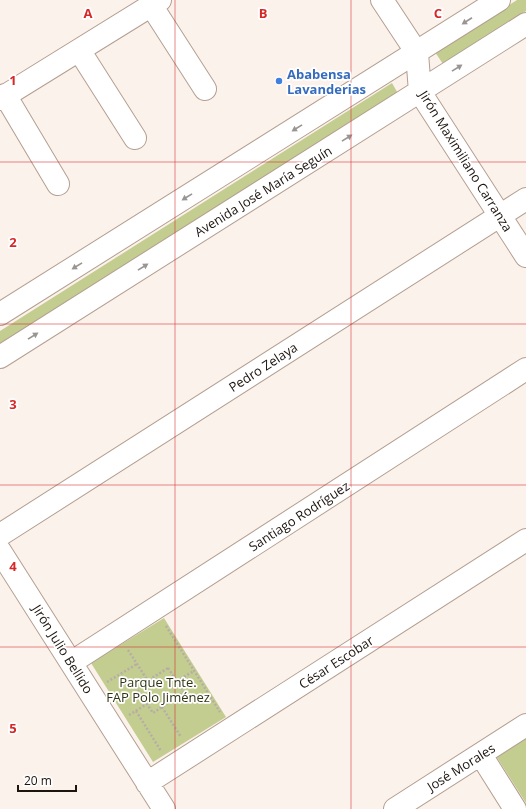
<svg xmlns="http://www.w3.org/2000/svg" width="526" height="809" font-family="'Open Sans',sans-serif">
	<style>
		.green { fill: #c3cd90 }
		.lines { fill: none; stroke-linecap: round; stroke-linejoin: round }
		.minor-casing { stroke: #b49f90; stroke-width: 24 }
		.path { stroke: #b7ada7; stroke-width: 2.5; stroke-dasharray: 2 2; stroke-linecap: butt }
		.minor { stroke: #fff; stroke-width: 22 }
		.oneway { fill: #999593 }
		.grid { fill: none; stroke: #d62828; stroke-width: 1; stroke-opacity: 0.55 }
		.shop-dot { fill: #3f7fe0; stroke: #fff; stroke-width: 1.5 }
		.labels { text-anchor: middle; dominant-baseline: central; stroke-width: 3.5; stroke-linejoin: round; paint-order: stroke }
		.shop-label { font-size: 13px; font-weight: bold; fill: #366cbe; stroke: #fff; text-anchor: start }
		.street-label { font-size: 13px; fill: #1c140f; stroke: #fff }
		.park-label { font-size: 13px; fill: #313515; stroke: #fff }
		.grid-label { font-size: 13px; text-anchor: middle; font-weight: bold; fill: #d62828; stroke: #fff; stroke-width: 3.5; stroke-linejoin: round; paint-order: stroke }
	</style>
	<rect width="100%" height="100%" fill="#fcf2ec"/>
	<!-- green -->
	<path class="green" d="M517,0h9v11l-83,53 -8,-12z
		M392,83l8,14 -400,251v-17z
		M164,618l62,99 -73,45 -62,-99z
		M526,737v66l-30,-47z"/>
	<g class="lines">
		<defs>
			<path id="minor" d="M382,0l35,53 3,39 106,164
				M151,5l54,84
				M79,50l56,88
				M5,95l53,89
				M0,99l160,-99
				M0,314l499,-314
				M0,357l526,-333
				M0,535l526,-336
				M0,551l164,258
				M72,662l454,-293
				M481,755l34,54
				M147,783l379,-243
				M395,809l131,-84"/>
		</defs>
		<!-- minor casing -->
		<use href="#minor" class="minor-casing"/>
		<!-- path -->
		<path class="path" d="M166,626l54,86
			M128,650l20,31
			M168,668l16,24 -31,21 -17,-25z
			M177,681l17,-10
			M107,682l30,-18
			M162,707l19,30
			M136,711l25,40
			M129,715l18,-11"/>
		<!-- minor -->
		<use href="#minor" class="minor"/>
	</g>
	<!-- one-way arrows -->
	<defs><path id="oneway-solid" d="M-6-.8H1V-3.2L6.5 0L1 3.2V.8H-6Z"/></defs>
	<g class="oneway">
		<use href="#oneway-solid" transform="translate(467 21) rotate(147)"/>
		<use href="#oneway-solid" transform="translate(457 68) rotate(-32)"/>
		<use href="#oneway-solid" transform="translate(297 128) rotate(148)"/>
		<use href="#oneway-solid" transform="translate(347 138) rotate(-32)"/>
		<use href="#oneway-solid" transform="translate(187 197) rotate(148)"/>
		<use href="#oneway-solid" transform="translate(77 266) rotate(148)"/>
		<use href="#oneway-solid" transform="translate(143 267) rotate(-32)"/>
		<use href="#oneway-solid" transform="translate(33 336) rotate(-32)"/>
	</g>
	<!-- grid -->
	<path class="grid" d="M175,0v809M351,0v809M0,162h526M0,324h526M0,485h526M0,647h526"/>
	<!-- markers -->
	<circle class="shop-dot" cx="279" cy="81" r="4"/>
	<g class="labels">
		<!-- shop labels -->
		<g class="shop-label">
			<text x="287" y="74">Ababensa<tspan x="287" dy="15">Lavanderias</tspan></text>
		</g>
		<!-- street labels -->
		<g class="street-label">
			<text transform="translate(466 161) rotate(58)">Jirón Maximiliano Carranza</text>
			<text transform="translate(263 191) rotate(-32)">Avenida José María Seguín</text>
			<text transform="translate(263 367) rotate(-33)">Pedro Zelaya</text>
			<text transform="translate(299 516) rotate(-33)">Santiago Rodríguez</text>
			<text transform="translate(63 649) rotate(58)">Jirón Julio Bellido</text>
			<text transform="translate(336 662) rotate(-33)">César Escobar</text>
			<text transform="translate(461 767) rotate(-32)">José Morales</text>
		</g>
		<!-- park labels -->
		<g class="park-label">
			<text x="158" y="682">Parque Tnte.<tspan x="158" dy="15">FAP Polo Jiménez</tspan></text>
		</g>
	</g>
	<g class="grid-label">
		<text x="88" y="18">A</text>
		<text x="263" y="18">B</text>
		<text x="438" y="18">C</text>
		<text x="13" y="85">1</text>
		<text x="13" y="247">2</text>
		<text x="13" y="409">3</text>
		<text x="13" y="571">4</text>
		<text x="13" y="733">5</text>
	</g>
	<!-- scale -->
	<path d="M18 785v6h58v-6" fill="none" stroke="#1c140f" stroke-width="2"/>
	<text x="24" y="785" font-size="12" fill="#1c140f" stroke="#ffffff" stroke-width="3" paint-order="stroke">20 m</text>
</svg>
